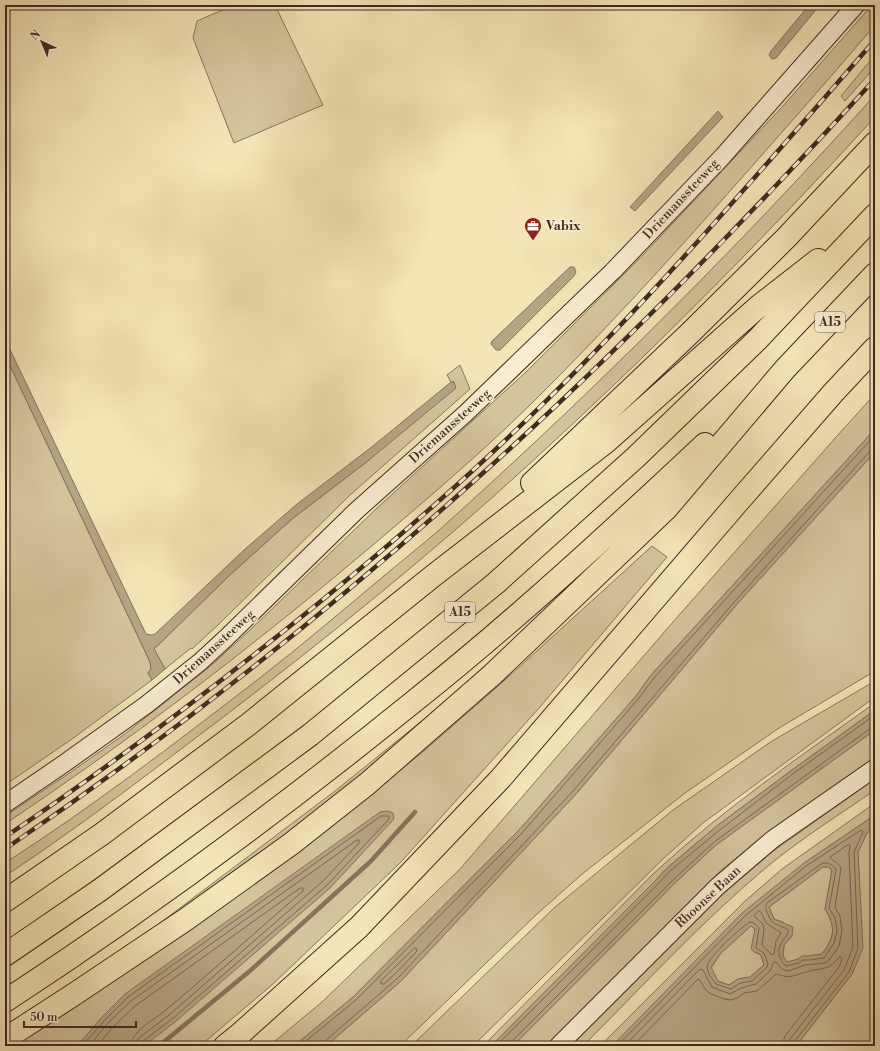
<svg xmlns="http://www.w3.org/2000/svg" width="880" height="1051" font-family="'Libre Bodoni',serif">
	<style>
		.green { fill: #d5c49c; stroke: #8a765e }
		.water { fill: #b6a483; stroke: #86735b; fill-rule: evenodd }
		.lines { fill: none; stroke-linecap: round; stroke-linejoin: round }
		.shore { stroke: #7a6652; stroke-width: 1 }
		.stream { stroke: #86735b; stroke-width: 4.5 }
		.secondary-casing { stroke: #3f2920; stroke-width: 19 }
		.highway-casing { stroke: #3f2920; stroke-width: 24 }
		.secondary { stroke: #f8edd0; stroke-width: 17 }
		.highway { stroke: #f4e4b6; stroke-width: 22 }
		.rail-casing { stroke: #3f2920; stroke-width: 4.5 }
		.rail { stroke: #f8edd0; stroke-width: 3; stroke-dasharray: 9; stroke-linecap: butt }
		.labels { text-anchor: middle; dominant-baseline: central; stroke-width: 3.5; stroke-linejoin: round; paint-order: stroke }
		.shield { fill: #f8edd0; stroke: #766455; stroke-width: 1 }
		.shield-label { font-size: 12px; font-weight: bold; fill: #3f2920 }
		.street-label { font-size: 13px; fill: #3f2920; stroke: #f8edd0 }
		.poi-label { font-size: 13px; font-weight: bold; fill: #3f2920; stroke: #f8edd0; text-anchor: start }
	</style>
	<rect width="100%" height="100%" fill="#f4e4b6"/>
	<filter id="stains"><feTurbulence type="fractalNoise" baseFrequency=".005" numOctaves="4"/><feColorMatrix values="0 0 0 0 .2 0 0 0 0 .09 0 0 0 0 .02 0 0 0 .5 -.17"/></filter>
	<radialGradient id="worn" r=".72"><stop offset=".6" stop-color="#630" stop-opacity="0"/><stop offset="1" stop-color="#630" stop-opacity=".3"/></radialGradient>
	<!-- green -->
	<path class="green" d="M234,5h41l48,100 -89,38 -41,-105 4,-17z
		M872,5h3v20c-45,53 -91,105 -137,157 -67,76 -135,151 -207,222 -54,53 -112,102 -170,151 -114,96 -232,186 -356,269v-8l63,-42 57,-40 89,-71 35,-32 127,-122 150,-137 117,-117 140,-149z
		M875,55v12l-30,34 -4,-5z
		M875,95v22c-111,122 -227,239 -349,350 -96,88 -197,169 -300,248 -73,55 -145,111 -221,161v-13c87,-56 169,-119 251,-182 46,-36 91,-74 135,-111 23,-19 46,-37 67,-57 146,-132 286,-272 417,-418z
		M5,355l145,307 1,7 -3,4 4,7 -80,59 -67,46z
		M460,365l10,24 -121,107 -130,128 -27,25 -1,-1 -26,21 -11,-20 77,-75 61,-55 77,-59 85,-78h-3l-4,-7z
		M875,394v35l-224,246 -15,21 -116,133 -167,168 -59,49h-25l53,-44 138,-133 213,-247 164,-186z
		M875,452v219l-96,57 -94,65 -104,82 -44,39 -137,132h-74l75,-65 175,-187 162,-191z
		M652,546l15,11 -127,150 -139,155 -128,122 -73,62h-186l340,-238 71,-58 80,-70z
		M875,681v16l-172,126 -40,36 -190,187h-62l143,-138 119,-98 99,-69z
		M470,689l-156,125 -106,77 -52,35 179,-135 104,-84z
		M875,703v7l-83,60 -74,55 -51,43 -11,12 -165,166h-8l170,-172c69,-64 146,-117 222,-171z
		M875,730v28l-116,81 -42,35 -171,172h-33l163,-164 40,-37z
		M875,779v11c-36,25 -73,48 -107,76 -66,55 -124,119 -185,180h-12l152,-152 46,-40z
		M875,803v12l-71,48 -192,183h-12l144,-144 38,-33z
		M875,827v219h-79l56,-72 10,-26 -4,-96 9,-19z
		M823,867h5l4,3 -7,39c11,18 10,27 -3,45l-14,2h-6l-4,3 -11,4 -4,-7 1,-11 8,-9 -9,-14 -9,-3 -5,-12z
		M751,926l4,3 -1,23 7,3 3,10 -14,12 -12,2 -9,6 -12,-4 -6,-13 10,-15z"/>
	<!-- water -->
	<path class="water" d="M809,5h11l-44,53 -4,1 -3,-4 2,-4z
		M718,111l5,6 -88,94 -5,-4z
		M570,267h4l2,5 -2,4 -74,74h-4l-5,-6 1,-3z
		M5,339l141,295 6,1 3,-1 89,-84 53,-46 76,-58 78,-64h3l2,6 -87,72 -77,59 -61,55 -77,75 11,20 -13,11 -4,-7 3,-4 -1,-7 -145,-307z
		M875,429v23l-137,151 -162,191 -175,187 -75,65h-32l59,-49 167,-168 116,-133 15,-21z
		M875,710v20l-159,115 -40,37 -163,164h-22l165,-166 11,-12 51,-43 74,-55z
		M388,811l5,2 1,6 -64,69 -155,134 -31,24h-67l25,-29 23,-23 255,-182z
		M875,815v12l-8,6 -9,19 5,96 -11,26 -56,72h-184l130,-133 62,-50zM823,867h5l4,3 -7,39c11,18 10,28 -3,45l-14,2h-6l-4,3 -11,3 -4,-6 1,-11 8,-9 1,-9 -19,-8 -5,-12zM751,926l4,3 -4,20 3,3 7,3 3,10 -14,12 -12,2 -9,6 -11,-4 -7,-14 10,-14z"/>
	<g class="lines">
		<!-- shore -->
		<path class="shore" d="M823,863c5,0 11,1 13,7l-7,38 6,10 2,13 -3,12 -10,15 -15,2h-6l-4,3 -13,3c-7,-6 -10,-16 -4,-24 2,-5 6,-6 6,-12 -11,-8 -15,-2 -21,-18 -2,-4 -2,-5 0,-9z
			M759,911l2,1 5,11 15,10 -5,8 -2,13 -2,1 -10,-10 2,-15 -1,-6 -9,-8z
			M750,922l4,1 5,5 -3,20 8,5 4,11 -1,3 -15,14 -12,2 -9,6 -15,-5c-3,-3 -9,-12 -9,-17 1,-10 34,-40 43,-45z
			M415,948l2,1v2l-22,23 -11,10h-3v-3z
			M82,1046l23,-26 23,-23 253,-181h8v3l-62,66 -155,134 -29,22 -1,5
			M89,1046l19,-23 23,-22 226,-161h2v3l-36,38 -154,134 -29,22 -3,4v5
			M97,1046l16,-19 22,-21 165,-118h3v3c-46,40 -91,80 -137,119 -11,9 -35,21 -35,36
			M300,1046l56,-46 167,-168 116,-134 15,-20 221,-243
			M323,1046l2,-5 73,-63 175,-187 162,-190 135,-150 5,-1
			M496,1046l163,-163 11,-12 51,-42 73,-56 81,-58
			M511,1046l1,-5 161,-161 41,-38 157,-114 4,-1
			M617,1046l128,-130 61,-50 55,-36 2,2 -9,20 4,96 -9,24 -55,70 -1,4
			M624,1046l76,-77 3,1 9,17 18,7 11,-6 15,-4 14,-13 4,-9h2l6,7 6,2 17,-6 20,-2 5,-4 9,-13 3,-15 -2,-15 -5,-9 6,-38c-2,-7 -8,-7 -11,-12l19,-13 1,2 -1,7 4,94 -9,23 -54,69 -2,7
			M633,1046l65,-67 2,1 5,9 4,4 15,6 7,1 6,-2 7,-5 13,-2 19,-17c17,5 14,2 30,-2 15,-5 22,0 33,-15h2l1,2 -3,8 -54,69 -3,10"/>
		<!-- stream -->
		<path class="stream" d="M159,1046l92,-76 120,-109 44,-49"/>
		<defs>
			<path id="secondary" d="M5,804l57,-39 84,-60 54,-43 26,-24 131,-128 109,-97 147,-142 110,-115 133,-151
				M558,1046l160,-160 55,-47 102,-71"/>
			<path id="highway" d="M532,483l158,-150 96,-95 89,-95
				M5,901l97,-67 147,-110 184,-148 173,-134 153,-136 59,-46
				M5,955l95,-65 210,-155 186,-152 140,-126 122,-118 117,-124
				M5,1001c141,-92 276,-192 407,-298 102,-81 198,-170 293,-259
				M5,1039l68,-44 112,-75 106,-76 76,-60 125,-109 175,-167 118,-139 90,-95
				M225,1046l16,-13 118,-106 142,-149 237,-276 95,-109 42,-45"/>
		</defs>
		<!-- secondary casing -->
		<use href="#secondary" class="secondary-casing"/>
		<!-- highway casing -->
		<use href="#highway" class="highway-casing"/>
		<!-- secondary -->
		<use href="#secondary" class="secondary"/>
		<!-- highway -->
		<use href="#highway" class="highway"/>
		<defs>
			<path id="rail" d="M5,837c107,-72 210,-150 310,-231 80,-65 158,-133 231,-205 116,-114 222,-239 329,-361
				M5,849c168,-114 327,-240 478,-376 138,-124 267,-257 392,-394"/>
		</defs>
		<!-- rail casing -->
		<use href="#rail" class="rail-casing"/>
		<!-- rail -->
		<use href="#rail" class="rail"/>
	</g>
	<!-- icons -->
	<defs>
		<symbol id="office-pin" viewBox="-11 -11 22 30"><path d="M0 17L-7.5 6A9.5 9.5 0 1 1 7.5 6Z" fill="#8f2418" stroke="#f8edd0"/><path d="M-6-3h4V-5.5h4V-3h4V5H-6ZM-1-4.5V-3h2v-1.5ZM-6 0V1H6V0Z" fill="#fff"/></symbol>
	</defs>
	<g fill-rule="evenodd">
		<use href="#office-pin" x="523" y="216" width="20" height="27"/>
	</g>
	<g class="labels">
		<!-- shield labels -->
		<g class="shield">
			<rect x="815" y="312" width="30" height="20" rx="3"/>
			<rect x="445" y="602" width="30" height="20" rx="3"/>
		</g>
		<g class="shield-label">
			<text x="830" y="322">A15</text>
			<text x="460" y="612">A15</text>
		</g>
		<!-- street labels -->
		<g class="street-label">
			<text transform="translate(681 199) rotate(-47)">Driemanssteeweg</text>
			<text transform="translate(450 426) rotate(-42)">Driemanssteeweg</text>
			<text transform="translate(214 647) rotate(-42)">Driemanssteeweg</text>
			<text transform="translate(708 897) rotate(-43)">Rhoonse Baan</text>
		</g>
		<!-- poi labels -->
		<g class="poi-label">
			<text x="546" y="226">Vabix</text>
		</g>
	</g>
	<!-- margin -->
	<rect width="880" height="1051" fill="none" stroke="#f4e4b6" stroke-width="20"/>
	<rect x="6" y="6" width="868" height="1039" fill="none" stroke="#3f2920" stroke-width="2"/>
	<rect x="10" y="10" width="860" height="1031" fill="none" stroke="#3f2920"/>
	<!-- north arrow -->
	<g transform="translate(42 42) rotate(316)" stroke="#f8edd0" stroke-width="3" paint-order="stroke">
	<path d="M0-3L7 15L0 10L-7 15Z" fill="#3f2920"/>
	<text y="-6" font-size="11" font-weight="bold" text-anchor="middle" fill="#3f2920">N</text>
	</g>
	<!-- scale -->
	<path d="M24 1021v6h112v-6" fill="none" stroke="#3f2920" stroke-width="2"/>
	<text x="30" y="1021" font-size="12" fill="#3f2920" stroke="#f8edd0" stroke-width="3" paint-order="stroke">50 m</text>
	<rect width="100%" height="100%" filter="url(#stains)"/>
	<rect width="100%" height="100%" fill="url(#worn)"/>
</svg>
